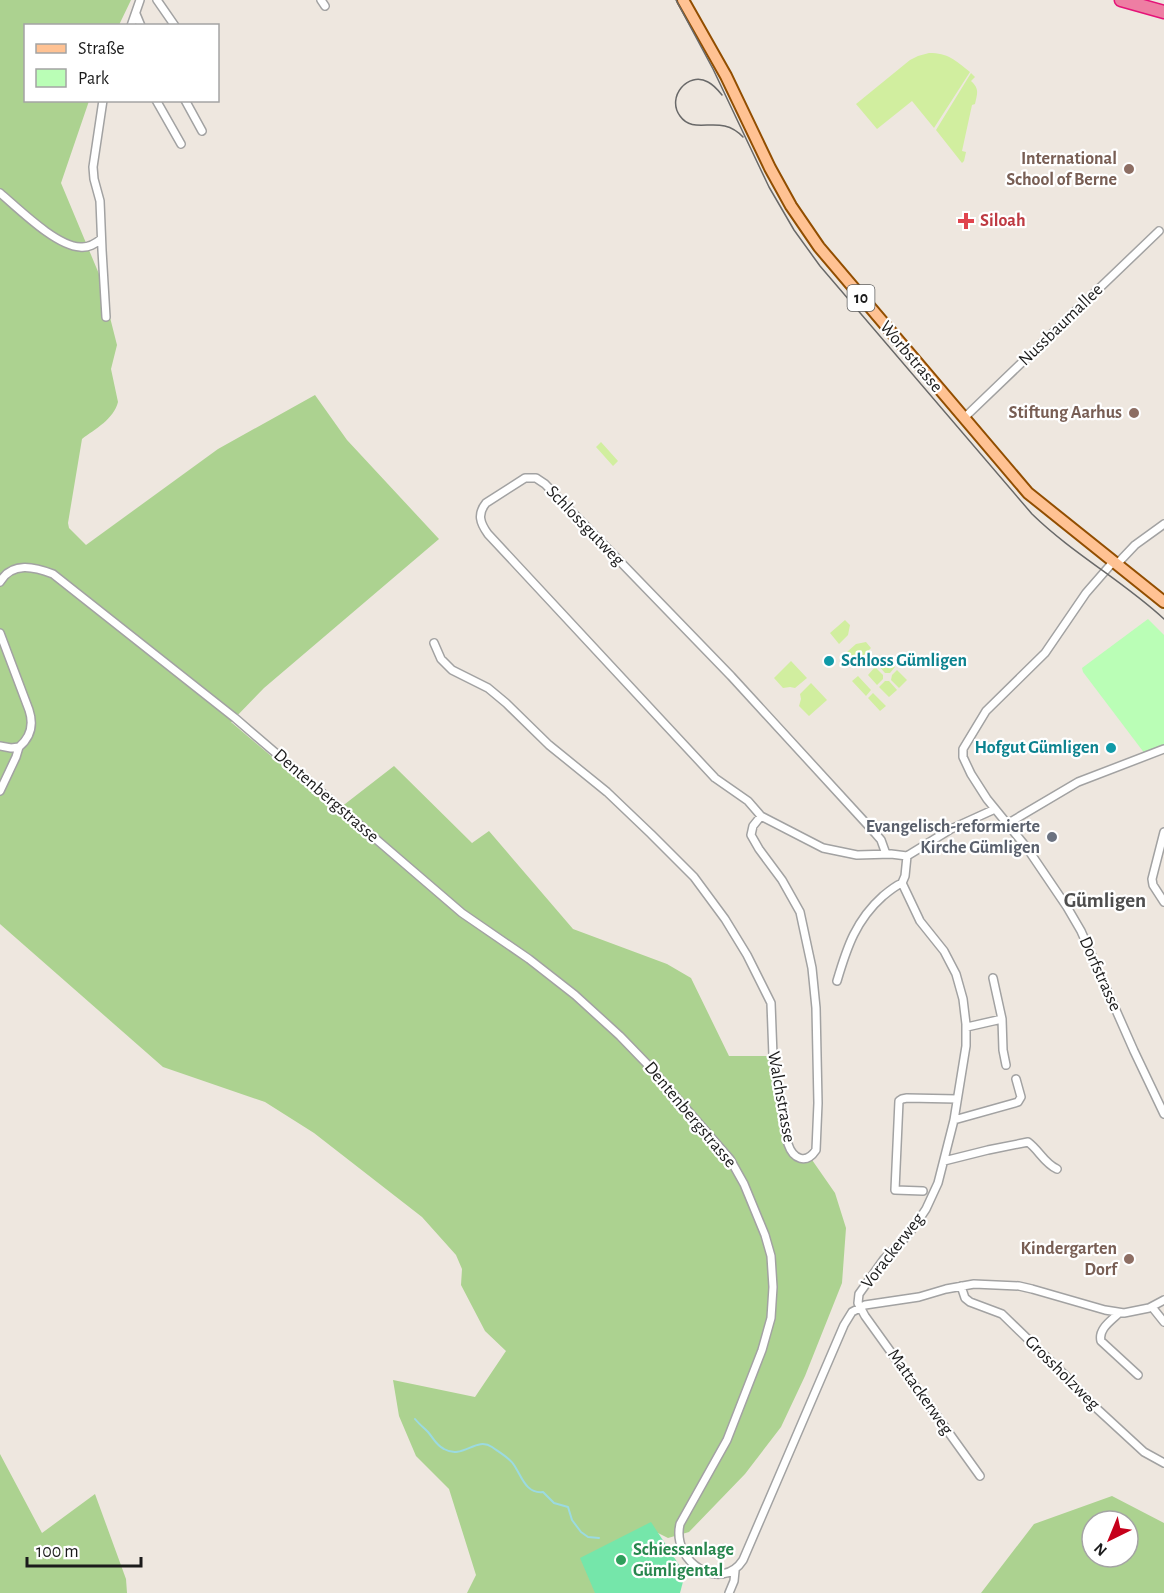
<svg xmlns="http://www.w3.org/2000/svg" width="1164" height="1593" font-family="'Alegreya Sans',sans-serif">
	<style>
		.grass { fill: #d1ee9f }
		.forest { fill: #acd290; fill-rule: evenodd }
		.park { fill: #bafeb6 }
		.pitch { fill: #75e6aa }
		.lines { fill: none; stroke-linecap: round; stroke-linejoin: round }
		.stream { stroke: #9bdae1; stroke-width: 2 }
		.street-casing { stroke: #a2a2a2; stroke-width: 10 }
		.primary-casing { stroke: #924e00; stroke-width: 14 }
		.highway-casing { stroke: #e51378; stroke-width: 15 }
		.street { stroke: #fff; stroke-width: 7 }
		.primary { stroke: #ffc293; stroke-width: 10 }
		.highway { stroke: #ee7ea3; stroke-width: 12 }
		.tram { stroke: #696969; stroke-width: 1.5 }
		.education-dot { fill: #8d6e63; stroke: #fff; stroke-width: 2 }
		.health-dot { fill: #e0444e; stroke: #fff; stroke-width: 2 }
		.culture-dot { fill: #0f9aa8; stroke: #fff; stroke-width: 2 }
		.worship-dot { fill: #6b7280; stroke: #fff; stroke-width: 2 }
		.leisure-dot { fill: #2e9e5b; stroke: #fff; stroke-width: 2 }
		.labels { text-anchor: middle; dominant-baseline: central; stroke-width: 4.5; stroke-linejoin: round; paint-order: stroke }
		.shield { fill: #fff; stroke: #5f5f5f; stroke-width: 1.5 }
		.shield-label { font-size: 16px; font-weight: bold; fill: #1b1b1b }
		.education-label { font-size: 18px; font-weight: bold; fill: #785e54; stroke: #fff; text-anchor: end }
		.health-label { font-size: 18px; font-weight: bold; fill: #be3a42; stroke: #fff; text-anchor: start }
		.street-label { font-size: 18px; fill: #1b1b1b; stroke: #fff }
		.culture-label { font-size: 18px; font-weight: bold; fill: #0d838f; stroke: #fff; text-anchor: start }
		.worship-label { font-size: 18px; font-weight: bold; fill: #5b616d; stroke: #fff; text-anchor: end }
		.leisure-label { font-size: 18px; font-weight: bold; fill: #27864d; stroke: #fff; text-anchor: start }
		.quarter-label { font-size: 21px; font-weight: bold; fill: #4e4e4e; stroke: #fff }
	</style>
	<rect width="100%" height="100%" fill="#eee7df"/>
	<!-- grass -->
	<path class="grass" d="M929,53c19,0 26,7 41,19l-36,56 -22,-27 -35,28 -21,-25 54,-44 8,-4z
		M971,73l4,4 -4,4c9,8 6,13 4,23l-3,1 -10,46 4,1 -2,9 -2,2 -26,-33z
		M601,442l17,19 -5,5 -17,-19z
		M845,620l5,5 -2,10 -9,9 -9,-11z
		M866,642l5,6 -14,14 -10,-10 9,-8z
		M886,657l9,10 -5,6h-5l-7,-8z
		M791,661l16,17 -12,10 -5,-1 -7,1 -9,-10z
		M875,667l8,8v4l-6,6 -9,-10z
		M897,670l10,10 -8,8 -8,-8 1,-5z
		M858,676l13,14 -5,6 -14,-15z
		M885,681h4l8,9 -8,7 -10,-10z
		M811,683l16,17 -18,16 -10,-10 2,-7 -1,-5z
		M873,693l13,13 -6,5 -12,-13z"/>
	<!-- forest -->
	<path class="forest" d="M0,0h131l-12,25 -93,1v74l63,1 -28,82 38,91 18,71 -6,24 7,33c-4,17 -23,27 -36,37l-14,84 1,5 17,17 132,-96 97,-54 32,45 92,99 -175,149 -33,34 105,89 58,-45 78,77 17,-12 84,98 94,35 24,14 38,78h44l20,98 17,3 25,36 11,35 -4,55 -37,93 -24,51 -36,47 -56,58 -21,6 -10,-5 -35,60h-156l9,-18 -27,-86 -33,-33 -17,-40 -6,-36 82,17 31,-46 -21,-20 -24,-46 1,-16 -6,-14 -34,-38 -108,-84 -49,-31 -102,-35 -163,-143z
		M0,1454l42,79 53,-39 31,85 1,14h-127z
		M1112,1496l52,27v70h-183l53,-69zM1092,1521h36v36h-36z"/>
	<!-- park -->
	<path class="park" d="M1148,619l16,16v111l-19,8 -62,-82 -1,-4z"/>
	<!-- pitch -->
	<path class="pitch" d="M651,1522l34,52 -5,19h-85l-15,-35z"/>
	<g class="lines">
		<!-- stream -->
		<path class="stream" d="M415,1419c4,5 9,9 13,13 6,7 8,13 16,17 19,11 32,-13 48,-2 7,5 18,11 22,18 8,12 12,29 29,27l11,11 14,4 4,13 9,12 7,5 11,1"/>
		<defs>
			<path id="street" d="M157,0l18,26
				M321,0l4,6
				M136,14l5,12
				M131,26l9,-26
				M103,100l-10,67 1,12 6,22 2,49 4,67
				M156,100l25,44
				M185,100l17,31
				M0,193c19,16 56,53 80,54 9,1 15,-3 21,-8
				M964,418l195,-187
				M1113,562l-27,31 -41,60 -59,58 -23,38v8l8,17 16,25 40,49 40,59 14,24 53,120 30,63
				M1117,564l18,-19 29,-21
				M0,582c12,-21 35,-15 53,-8l182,144 227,195 67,46 46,36 45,41 29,30 81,93 14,25 21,51 6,21 2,31 -2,31 -9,32 -35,90 -47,84c-9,39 42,69 63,36l101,-235 8,-13 13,-7 54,-8 27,-8 28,-5 45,2 13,3 73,21 19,3 25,-5 15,-8
				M0,633l29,77c5,15 2,27 -10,37l-8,1 -11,-2
				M434,643l7,16 11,11 36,18 18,15 43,42 58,47 44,42 43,43 31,42 22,36 24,48 2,53 15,88c5,15 18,21 28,6l2,-47 -2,-95 -4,-40 -12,-56 -18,-32 -23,-31 -8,-14 2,-9 8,-10
				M0,791l16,-34 3,-10
				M1007,824l71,-42 86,-33
				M1164,832l-12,47 1,6 11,17
				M886,854l-5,-14 -6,-7 -144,-157 -186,-192 -9,-6h-11l-39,25c-9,11 -6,20 2,31l227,244 33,23 13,15 62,32 34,7 34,-1 16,2
				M907,856l44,-27 44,-20
				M902,883l18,38 24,30 12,23 7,25 3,25v22l-12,74 -16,63 -12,26 -10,15 -9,12 -23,23 -25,35 -1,9 7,13 115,160
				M993,978l9,41
				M837,981c10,-34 19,-61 46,-85 6,-5 12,-10 19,-13l3,-7 2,-20
				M967,1027l35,-8 1,31 3,15
				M954,1120l64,-18 3,-5 -5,-18
				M944,1161l44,-11 40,-8c11,8 16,21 29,27
				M923,1191l-28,-1 4,-89 3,-2 5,-1 50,1
				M961,1286l4,12 5,4 32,12 65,63 27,29 50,46 20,11
				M1152,1307l12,15
				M1119,1313c-8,8 -21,16 -18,28l37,34
				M729,1593l5,-12 1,-10"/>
			<path id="primary" d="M683,0l43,76 44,92 21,38 28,41 209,246 136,109"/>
			<path id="highway" d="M1121,0l43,12"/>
		</defs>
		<!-- street casing -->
		<use href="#street" class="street-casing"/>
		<!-- primary casing -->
		<use href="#primary" class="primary-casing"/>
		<!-- highway casing -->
		<use href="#highway" class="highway-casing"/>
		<!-- street -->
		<use href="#street" class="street"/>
		<!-- primary -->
		<use href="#primary" class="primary"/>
		<!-- highway -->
		<use href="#highway" class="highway"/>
		<!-- tram -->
		<path class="tram" d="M676,0l37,69 56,118 25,43 26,36 212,248c41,40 91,67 132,105
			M722,95c-4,-5 -8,-10 -14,-13 -20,-11 -42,15 -28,34 15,21 40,-4 63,21"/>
	</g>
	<!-- markers -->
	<g class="education-dot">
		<circle cx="1129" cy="169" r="6"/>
		<circle cx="1134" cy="413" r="6"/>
		<circle cx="1129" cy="1259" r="6"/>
	</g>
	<path class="health-dot" d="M963 212h6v6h6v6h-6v6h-6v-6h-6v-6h6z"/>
	<g class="culture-dot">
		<circle cx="829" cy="661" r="6"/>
		<circle cx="1111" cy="748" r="6"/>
	</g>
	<circle class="worship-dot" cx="1052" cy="837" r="6"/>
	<circle class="leisure-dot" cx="621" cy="1560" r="6"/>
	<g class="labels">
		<!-- shield labels -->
		<rect class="shield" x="847.5" y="285" width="27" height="26" rx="4.5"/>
		<g class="shield-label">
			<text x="861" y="298">10</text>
		</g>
		<!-- education labels -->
		<g class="education-label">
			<text x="1117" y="159">International<tspan x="1117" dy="21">School of Berne</tspan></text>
			<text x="1122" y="413">Stiftung Aarhus</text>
			<text x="1117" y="1249">Kindergarten<tspan x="1117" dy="21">Dorf</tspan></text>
		</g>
		<!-- health labels -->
		<g class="health-label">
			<text x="980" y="221">Siloah</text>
		</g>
		<!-- street labels -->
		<g class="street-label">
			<text transform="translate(1061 325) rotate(-44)">Nussbaumallee</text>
			<text transform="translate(911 357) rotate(50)">Worbstrasse</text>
			<text transform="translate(585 526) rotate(46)">Schlossgutweg</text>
			<text transform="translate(326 796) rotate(41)">Dentenbergstrasse</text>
			<text transform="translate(1100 974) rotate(66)">Dorfstrasse</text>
			<text transform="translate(781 1097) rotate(80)">Walchstrasse</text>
			<text transform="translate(690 1115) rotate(50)">Dentenbergstrasse</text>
			<text transform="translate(893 1251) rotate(-52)">Vorackerweg</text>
			<text transform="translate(1062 1373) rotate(45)">Grossholzweg</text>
			<text transform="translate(920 1392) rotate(55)">Mattackerweg</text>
		</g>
		<!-- culture labels -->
		<g class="culture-label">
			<text x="841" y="661">Schloss Gümligen</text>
			<text x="1099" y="748" text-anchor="end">Hofgut Gümligen</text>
		</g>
		<!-- worship labels -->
		<g class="worship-label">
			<text x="1040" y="827">Evangelisch-reformierte<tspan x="1040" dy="21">Kirche Gümligen</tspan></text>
		</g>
		<!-- leisure labels -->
		<g class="leisure-label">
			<text x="633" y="1550">Schiessanlage<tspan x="633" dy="21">Gümligental</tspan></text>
		</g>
		<!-- quarter labels -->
		<g class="quarter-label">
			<text x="1105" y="900">Gümligen</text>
		</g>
	</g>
	<!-- legend -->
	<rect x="24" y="24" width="195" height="78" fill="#ffffff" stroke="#a4a4a4" stroke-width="1.5"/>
	<rect x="36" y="44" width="30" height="9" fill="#ffc293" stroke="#a4a4a4" stroke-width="1.5"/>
	<text x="78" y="54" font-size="18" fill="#1b1b1b">Straße</text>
	<rect x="36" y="69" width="30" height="18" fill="#bafeb6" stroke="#a4a4a4" stroke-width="1.5"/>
	<text x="78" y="84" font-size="18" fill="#1b1b1b">Park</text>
	<!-- north arrow -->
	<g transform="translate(1110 1539) rotate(223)"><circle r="28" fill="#ffffff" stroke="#a4a4a4" stroke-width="1.5"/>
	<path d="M0-4.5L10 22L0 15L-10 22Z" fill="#c6001b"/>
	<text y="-9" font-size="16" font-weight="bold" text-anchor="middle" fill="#1b1b1b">N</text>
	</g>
	<!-- scale -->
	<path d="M27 1557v9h114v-9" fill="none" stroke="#1b1b1b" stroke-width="3"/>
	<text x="36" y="1557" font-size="18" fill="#1b1b1b" stroke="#ffffff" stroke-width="4.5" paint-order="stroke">100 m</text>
</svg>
